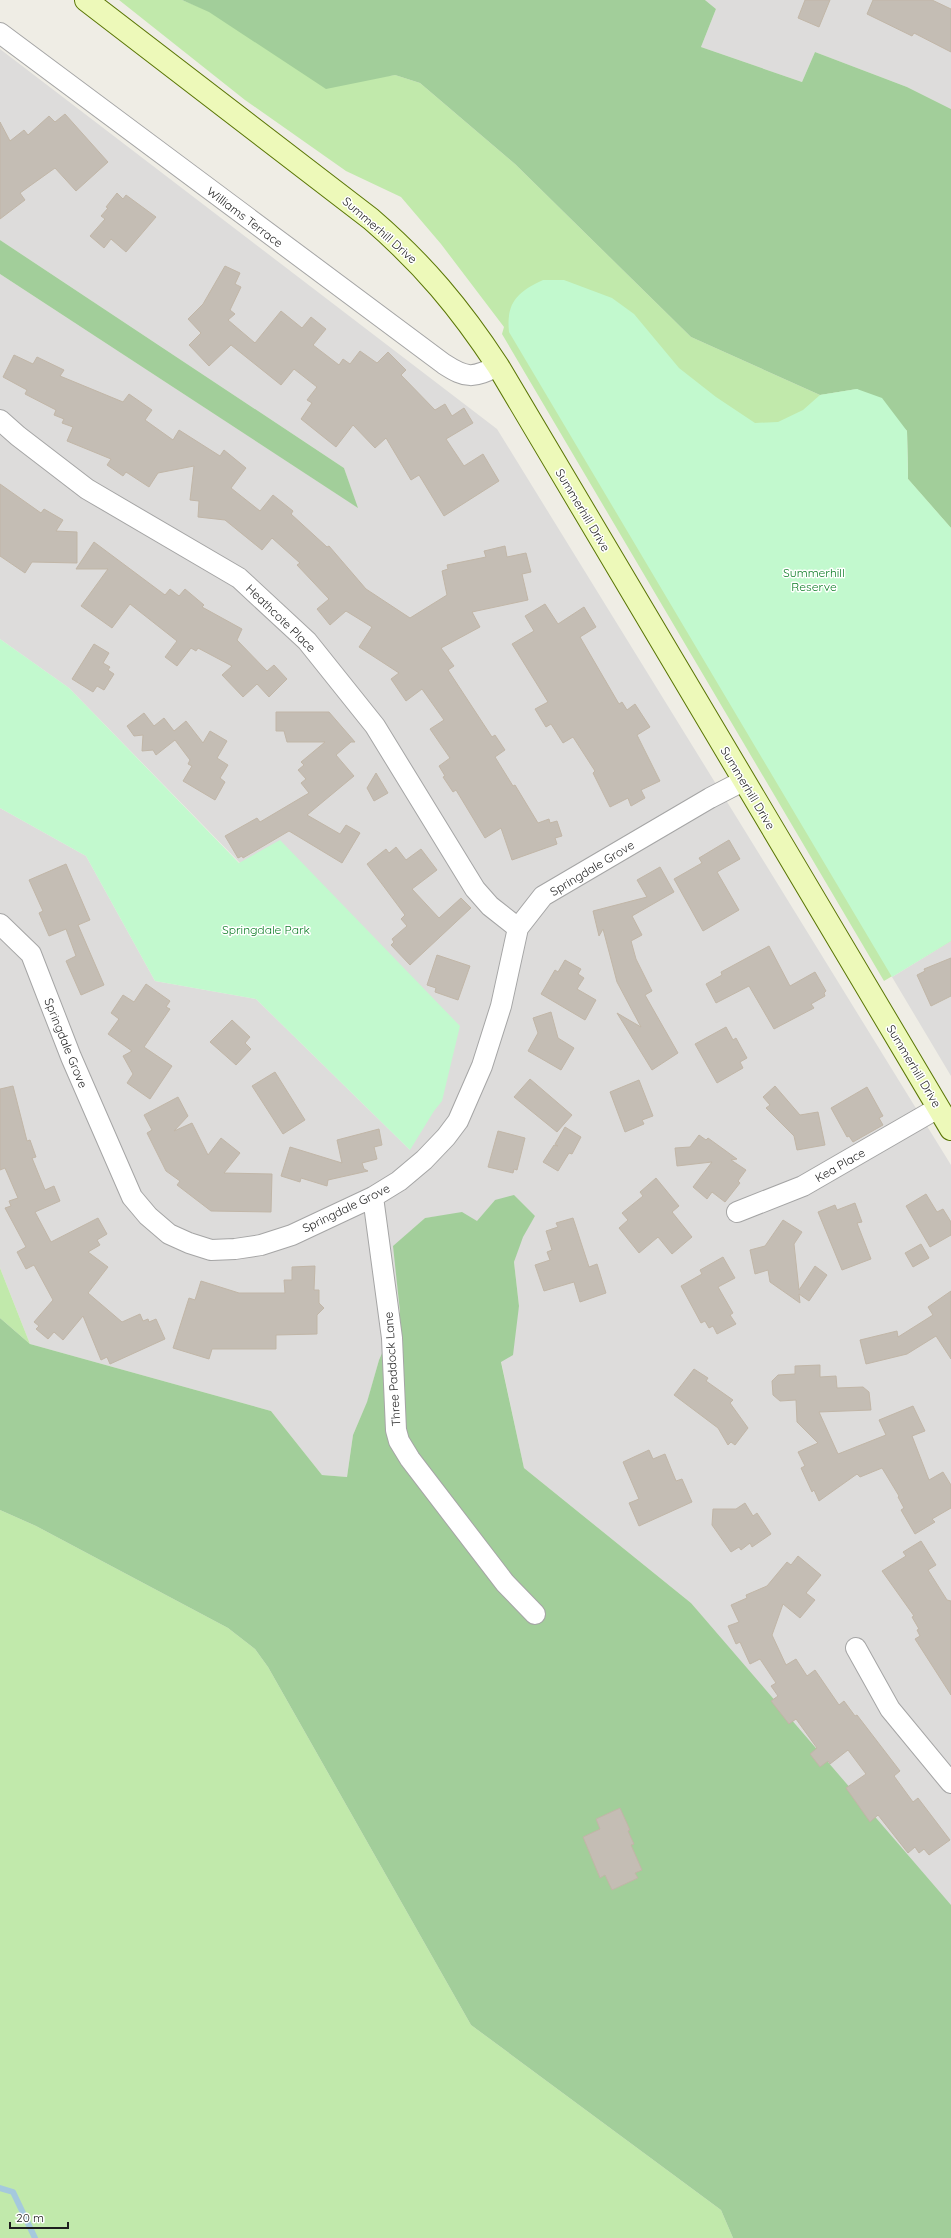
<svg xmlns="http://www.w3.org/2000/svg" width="951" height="2238" font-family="Quicksand,sans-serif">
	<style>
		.residential { fill: #dddcdb }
		.grass { fill: #c1e9ab }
		.forest { fill: #a2ce9a }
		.park { fill: #c2f9ce }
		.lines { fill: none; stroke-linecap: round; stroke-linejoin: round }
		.stream { stroke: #a5c9dd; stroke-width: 6 }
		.building { fill: #c4bdb4; stroke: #c1b6a7 }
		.street-casing { stroke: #a5a5a5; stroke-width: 22 }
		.secondary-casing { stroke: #5a7605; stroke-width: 24 }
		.street { stroke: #fff; stroke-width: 20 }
		.secondary { stroke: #edf9b9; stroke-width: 22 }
		.labels { text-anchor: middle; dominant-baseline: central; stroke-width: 3; stroke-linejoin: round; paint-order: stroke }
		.street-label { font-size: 12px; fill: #1e1e1e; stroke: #fff }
		.park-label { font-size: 12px; fill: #0c7d25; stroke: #fff }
	</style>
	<rect width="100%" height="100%" fill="#efede5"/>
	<!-- residential -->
	<path class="residential" d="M705,0h246v109l-44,-22 -92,-35 -13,30 -101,-35 15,-38z
		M0,49l497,380 454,736v757l-260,-319 -167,-135 -23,-107 18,-55 -5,-44 8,-25 13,-21 -40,-16 -18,22 -37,-6 -15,2 -31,28 6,66 -21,48 -12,43 -14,32 -6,42 -25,-2 -51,-64 -241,-67 -30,-76v-460l86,48 69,125 101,18 154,151 -170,-287 -171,-175 -69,-49v-365l357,233 -13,-39 -344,-228z
		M951,941v135l-59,-99z"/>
	<!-- grass -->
	<path class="grass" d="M119,0h63l191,78 22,-3 25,8 95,81 176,173 129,58 37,-6 51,90 43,49v413l-67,40 -382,-647 2,-7 -63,-83 -40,-47 -55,-26 -101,-71z
		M0,1268l30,76 -30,-26z
		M0,1510l36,16 192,102 27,21 13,18 203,358 250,185 12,28h-733z"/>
	<!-- forest -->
	<path class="forest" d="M182,0h523l11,9 -15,38 101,35 13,-30 92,35 44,22v419l-43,-49 -1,-48 -50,-42 -37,6 -129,-58 -176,-173 -95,-81 -25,-8 -69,14 -117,-77z
		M0,240l344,228 14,40 -358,-234z
		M514,1195l21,21 -12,21 -9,25 5,44 -6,49 -12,7 23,106 167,135 260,302v333h-218l-12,-28 -250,-185 -203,-358 -13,-18 -27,-21 -192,-102 -36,-16v-192l30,26 241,67 51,64 25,2 6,-42 14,-33 12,-42 21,-48 -7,-66 32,-28 37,-6 15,9 18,-21z"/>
	<!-- park -->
	<path class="park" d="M543,280h21l48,18 22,16 45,54 37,29 39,26 23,-1 25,-12 17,-15 37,-6 25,9 25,33 1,48 43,49v413l-59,36 -383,-645c-3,-29 8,-40 34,-52z
		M0,639l69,49 170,175 41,-23 180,186 -18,75 -8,10 -24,39 -154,-151 -101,-18 -69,-125 -86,-48z"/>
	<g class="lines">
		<!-- stream -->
		<path class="stream" d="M0,2188l13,4 22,46"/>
	</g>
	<!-- building -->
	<path class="building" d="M805,0h25l-11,27 -21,-9z
		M873,0h59l19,9v43l-37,-19 -2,3 -45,-22z
		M65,114l43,48 -32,29 -21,-23 -35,25 5,7 -25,19v-97l10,19 14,-11 4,5 21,-19 6,6z
		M117,193l6,6 3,-4 30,22 -30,35 -15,-13 -7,9 -14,-12 15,-17 -4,-3 7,-8 -2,-1z
		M225,266l15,7 -5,11 6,3 -11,23 5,4 -7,6 27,23 26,-32 21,17 9,-11 15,12 -13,16 26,20 4,-6 7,5 10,-13 17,12 11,-11 18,18 -5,5 34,35 10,-6 7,12 12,-8 9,15 -27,16 18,27 19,-12 16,27 -55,35 -25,-41 -8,5 -25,-42 -11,10 -22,-23 -17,22 -35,-28 11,-16 -5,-3 10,-13 -23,-18 -13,16 -50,-40 -22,21 -20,-21 12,-12 -13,-14 15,-15z
		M14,355l19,9 4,-7 27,13 -4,6 63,26 6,-8 23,16 -7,10 28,20 6,-10 41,26 4,-6 22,18 -15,20 29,23 13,-16 20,16 -2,3 36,33 2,-1 37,43 44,29 37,-23 -5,-24 6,-2 -1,-4 39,-8 -2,-6 21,-5 2,11 19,-4 5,19 -9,2 6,26 -56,12 8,15 -39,21 13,18 -6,4 44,67 3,-2 10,15 -10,7 18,29 2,-1 23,38 11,-4 1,4 7,-2 5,15 -7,2 2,6 -45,16 -11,-32 -16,10 -29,-48 -3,2 -10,-15 2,-1 -6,-10 11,-8 -20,-29 14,-9 -22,-31 -16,12 -15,-22 8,-6 -40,-26 13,-20 -26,-16 -16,14 -13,-16 12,-10 -32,-34 3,-2 -28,-25 -10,12 -37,-30 -27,-3 1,-16 -9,-1 4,-34 -36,7 -9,14 -23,-15 -3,4 -16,-11 4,-6 -44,-18 6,-14 -11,-4 2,-4 -10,-4 2,-5 -31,-16 2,-4 -24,-13z
		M0,484l41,29 3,-4 19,11 -7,11 21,1v31l-45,-1 -7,11 -25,-17z
		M94,542l71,53 5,-6 9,7 6,-7 19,16 -2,2 40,22 -5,11 30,31 7,-6 13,14 -18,18 -12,-13 -14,13 -21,-22 10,-9 -34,-18 -2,3 -5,-3 -14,18 -12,-9 12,-16 -47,-37 -18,24 -31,-22 27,-37h-32z
		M545,604l13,20 26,-17 12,20 -16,10 39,67 3,-2 5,8 8,-6 15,23 -13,8 23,46 -19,9 4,8 -14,8 -3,-8 -18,9 -17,-34 2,-2 -22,-34 -10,6 -12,-19 -5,3 -11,-18 13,-7 -36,-58 22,-13 -9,-15z
		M94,644l15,9 -6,10 7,4 -2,3 6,4 -10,16 -7,-4 -4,6 -21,-13z
		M276,712h53l26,30h-4l-15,13 18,21 -47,39 33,19 6,-9 14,8 -18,30 -53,-32 -46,27 -1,-2 -4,2 -13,-22 32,-18 3,4 49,-29 -8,-10 5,-4 -8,-9 6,-5 -3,-3 24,-20h-38l-3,-11h-8z
		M144,713l10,13 10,-8 10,13 12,-10 17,22 7,-12 17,10 -10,17 11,7 -8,13 5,4 -10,18 -32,-19 9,-15 -4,-2 2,-4 -15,-20 -19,15 -3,-5 -11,1 1,-16 -9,1 -7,-10z
		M376,773l12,20 -14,8 -7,-13z
		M729,840l11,19 -23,13 22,38 -36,21 -29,-52 28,-16 -3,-5z
		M396,847l10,13 15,-11 16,21 -25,19 27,29 22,-20 10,10 -61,57 -19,-20 3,-3 -2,-3 15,-13 -6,-7 4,-4 -38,-51 19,-15 3,4z
		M66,864l24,56 -12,5 26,60 -23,10 -15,-34 10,-5 -10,-27 -17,7 -10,-23 4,-2 -14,-31z
		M660,867l14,25 -42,24 10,19 -11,6 5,18 16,32 -7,4 33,58 -26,17 -35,-57 24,14 -24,-45 -14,-53 -4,7 -6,-25 54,-14 -10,-17z
		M769,946l21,40 25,-14 11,19 -2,2 1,3 -14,8 3,4 -40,21 -25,-43 -33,17 -10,-19 16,-9 -1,-3z
		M437,955l33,11 -12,34 -23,-8 1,-4 -9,-3z
		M951,958v38l-20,10 -14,-31 8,-4 -1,-2z
		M565,960l16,9 -3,5 6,4 -7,11 19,11 -11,20 -44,-26 14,-24 3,2z
		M146,984l24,17 -4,6 4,2 -26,38 28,19 -22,33 -23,-16 6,-9 -10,-18 9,-5 -24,-17 11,-15 -8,-6 12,-18 11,7z
		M551,1012l7,26 16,10 -13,22 -33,-19 10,-18 -5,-15z
		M232,1020l18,17 -5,6 6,6 -15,16 -26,-23z
		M726,1027l7,13 3,-2 11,20 -7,4 3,6 -26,15 -22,-39z
		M275,1072l30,48 -22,14 -31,-48z
		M530,1079l42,36 -15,17 -43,-35z
		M639,1080l14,36 -11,4 2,4 -19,8 -15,-40z
		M13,1086l14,55 3,-1 6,17 -4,1 13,32 9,-4 6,15 -25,11 16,30 47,-24 9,16 -10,6 3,5 -12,7 20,15 -20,26 34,29 18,-8 3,7 5,-2 1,3 7,-3 9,20 -55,25 -3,-7 -6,3 -18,-44 -20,24 -9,-8 -6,7 -12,-10 3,-3 -5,-4 19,-22 -19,-35 -8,4 -9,-17 9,-5 -21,-39 6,-2 -2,-5 9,-3 -13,-30 -5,2v-81z
		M775,1086l25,29 18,-3 7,33 -28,5 -3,-14 -28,-28 4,-3 -7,-8z
		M867,1087l16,29 -4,2 4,7 -30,17 -4,-6 -2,1 -16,-29z
		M178,1097l10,19 -14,15 18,-8 16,32 13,-17 19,15 -16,20 48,1 -1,38 -60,-1 -34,-26 3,-4 -14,-10 -19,-38 5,-3 -8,-15z
		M565,1127l16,10 -9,17 -3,-1 -11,18 -15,-9 11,-17 4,1 -3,-2z
		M379,1129l3,16 -8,2 3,12 -15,4 2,6 4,2 -40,9 -1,6 -26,-8 -1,4 -19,-6 9,-29 52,16 -5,-23z
		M498,1131l27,7 -8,32 -3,-1 -1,4 -25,-6z
		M699,1135l7,5 2,-2 29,21 -6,1 15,10 -8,11 2,2 -15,19 -13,-10 -5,7 -14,-12 19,-25 -35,4 -2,-18 15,-1z
		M656,1178l23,28 -7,6 20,25 -20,17 -14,-17 -19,16 -20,-25 9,-8 -6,-7 21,-17 -3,-4z
		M926,1194l11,18 6,-3 8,13v13l-21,12 -24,-41z
		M855,1203l7,19 -5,1 14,36 -29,11 -24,-58 17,-7 2,5z
		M573,1218l16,49 8,-3 9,29 -26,9 -6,-20 -30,9 -9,-26 15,-5 -3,-8 5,-2 -6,-19 12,-4 -2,-4z
		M783,1220l19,12 -8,12 5,46 16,-24 12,9 -18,26 -10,-7 1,9 -30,-21 -2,-12 -13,4 -5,-24 15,-4z
		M921,1244l8,14 -16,9 -8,-14z
		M723,1257l12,21 -17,9 15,26 -3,2 6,9 -19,10 -4,-8 -4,2 -4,-7 -4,2 -20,-37 21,-12 -2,-4z
		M315,1266l-1,24h5v13l5,5 -7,7v19l-41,1v14h-64l-3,10 -36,-11 16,-50 6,2 6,-19 38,12h46l-1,-13h8v-13z
		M951,1291v68l-15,-23 -29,18 -41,10 -6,-24 37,-9 1,6 35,-22 -5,-8z
		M820,1365v12l16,-1 1,12 26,-1 6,5 2,18 -52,2 19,42 48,-19 -7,-15 34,-14 12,25 -13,5 17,44 14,-8 8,13v23l-19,11 3,3 -20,12 -14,-24 3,-2 -6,-11 1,-1 -17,-28 -22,9 -3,-3 -38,27 -5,-11 -2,2 -11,-24 4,-2 -7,-14 20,-9 -21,-21 -1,-22 -16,1 -7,-6 -1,-14 6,-6 17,-1v-8z
		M694,1369l14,9 -2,3 27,19 -3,3 18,25 -13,17 -4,-3 -3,3 -10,-17 -44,-33z
		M649,1450l4,9 12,-5 11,27 6,-2 10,23 -53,24 -10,-23 10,-4 -16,-37z
		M745,1503l8,13 4,-3 14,21 -19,13 -2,-4 -9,7 -2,-3 -8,5 -19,-27 1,-16h23z
		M921,1541l15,24 -8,5 19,30 4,1v94l-36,-56 5,-3 -3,-6 2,-1 -7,-12 2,-1 -32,-45 24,-15 -3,-4z
		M798,1556l23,19 -15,18 9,7 -15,18 -17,-14 -11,31 14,30 10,-6 11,17 8,-6 24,35 5,-4 11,15 2,-1 43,56 -6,5 19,26 5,-4 32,42 -21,15 -5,-6 -5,4 -4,-6 -7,6 -30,-38 -8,7 -24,-34 20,-14 -18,-24 -18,14 -2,-3 -8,6 -10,-13 7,-6 -21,-29 -7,5 -18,-23 7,-5 -7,-10 5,-3 -16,-24 -10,5 -10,-22 -4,2 -8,-18 11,-4 -8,-17 16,-7 -1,-3 21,-9 20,-24 4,3z
		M620,1808l10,22 -2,1 6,13 -3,1 11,25 -7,3 3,5 -26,12 -7,-15 -5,3 -17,-41 17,-8 -4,-10z"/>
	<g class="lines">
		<defs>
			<path id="street" d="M0,33l444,331c23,15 29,14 54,2
				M0,420l18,16 69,53 152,89 68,63 68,85 100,163 15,17 28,22
				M0,924l31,30 40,103 61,140 16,19 21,18 20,9 22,7 24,-1 26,-4 31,-10 81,-38 26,-16 25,-21 22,-23 12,-16 24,-55 19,-60 17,-78 25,-32 167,-98 33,-17
				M373,1197l19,141 4,92 3,11 11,18 95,124 30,31
				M737,1212l66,-26 135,-78
				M856,1648l34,61 61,74"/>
			<path id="secondary" d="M86,0l285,219c52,45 89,89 127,147l453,763"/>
		</defs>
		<!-- street casing -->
		<use href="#street" class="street-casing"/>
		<!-- secondary casing -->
		<use href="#secondary" class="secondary-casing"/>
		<!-- street -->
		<use href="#street" class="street"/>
		<!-- secondary -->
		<use href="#secondary" class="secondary"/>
	</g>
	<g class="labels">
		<!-- street labels -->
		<g class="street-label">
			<text transform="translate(245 217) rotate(37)">Williams Terrace</text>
			<text transform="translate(380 230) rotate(41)">Summerhill Drive</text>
			<text transform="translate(583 510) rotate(59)">Summerhill Drive</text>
			<text transform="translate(281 618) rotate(44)">Heathcote Place</text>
			<text transform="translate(748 788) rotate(59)">Summerhill Drive</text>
			<text transform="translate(592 868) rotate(-31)">Springdale Grove</text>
			<text transform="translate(66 1043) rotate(68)">Springdale Grove</text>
			<text transform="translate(914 1066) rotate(59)">Summerhill Drive</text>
			<text transform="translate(840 1165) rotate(-30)">Kea Place</text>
			<text transform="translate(346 1208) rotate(-26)">Springdale Grove</text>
			<text transform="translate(392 1369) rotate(-94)">Three Paddock Lane</text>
		</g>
		<!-- park labels -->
		<g class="park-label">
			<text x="814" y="572">Summerhill<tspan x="814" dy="14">Reserve</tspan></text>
			<text x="266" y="929">Springdale Park</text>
		</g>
	</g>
	<!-- scale -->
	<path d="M10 2222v6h58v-6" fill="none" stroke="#1e1e1e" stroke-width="2"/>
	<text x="16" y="2222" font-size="12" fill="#1e1e1e" stroke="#ffffff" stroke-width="3" paint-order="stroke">20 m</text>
</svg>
